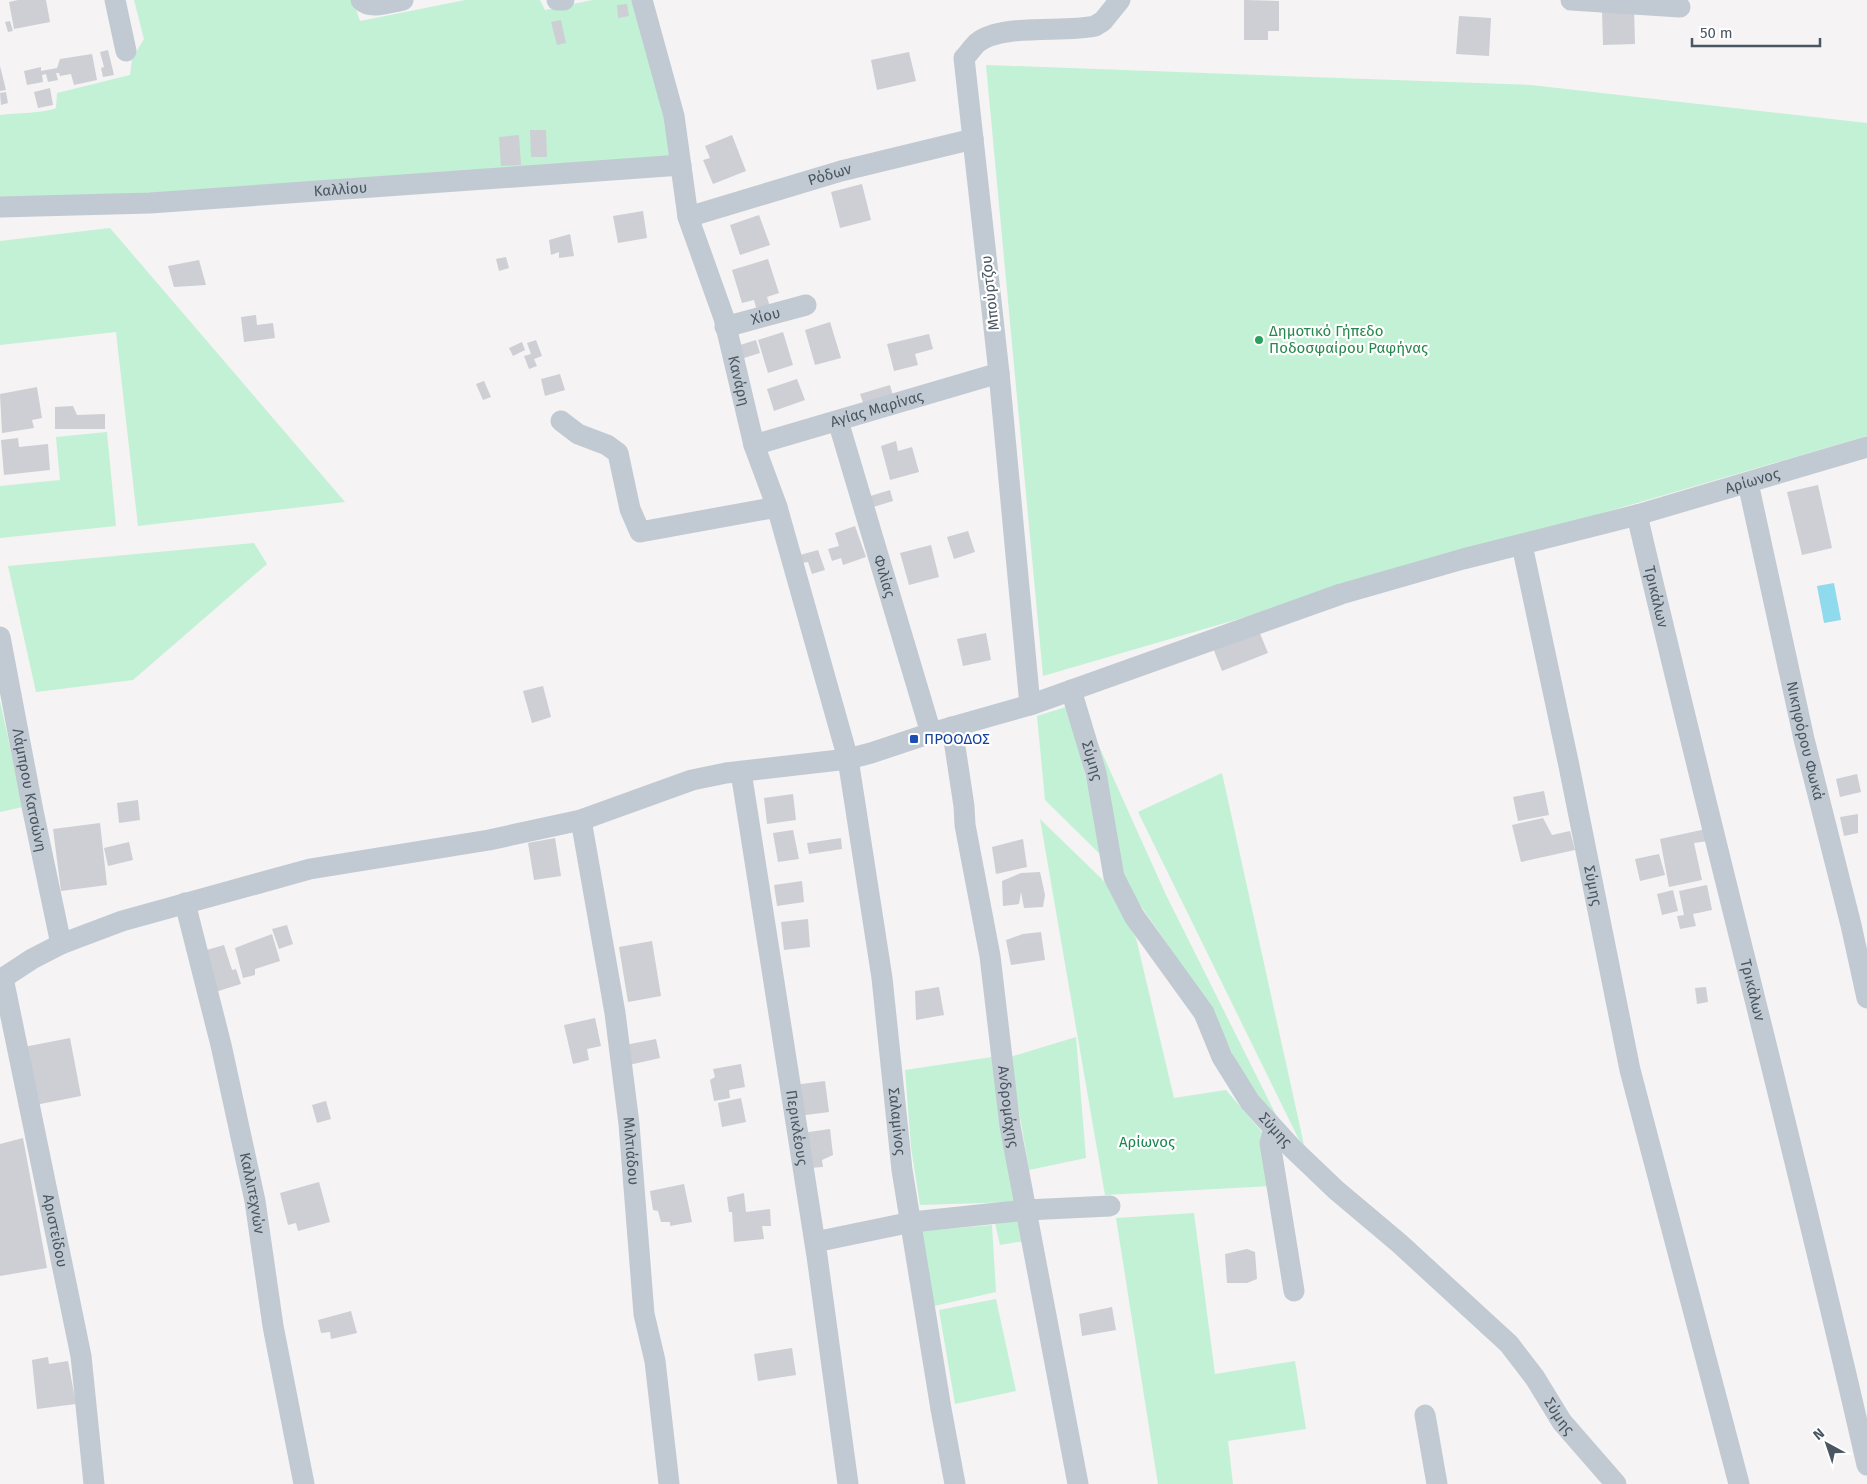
<svg xmlns="http://www.w3.org/2000/svg" width="1867" height="1484" font-family="'Fira Sans',sans-serif">
	<style>
		.green { fill: #c3f1d5 }
		.water { fill: #90daee }
		.building { fill: #cdcfd5 }
		.lines { fill: none; stroke-linecap: round; stroke-linejoin: round }
		.minor { stroke: #c1cad2; stroke-width: 21 }
		.leisure-dot { fill: #2e9e5b; stroke: #fff; stroke-width: 2 }
		.transit-dot { fill: #1a4fb4; stroke: #fff; stroke-width: 2 }
		.labels { text-anchor: middle; dominant-baseline: central; stroke-width: 4.5; stroke-linejoin: round; paint-order: stroke }
		.street-label { font-size: 15px; fill: #4a5661; stroke: #fff }
		.leisure-label { font-size: 15px; fill: #27864d; stroke: #fff; text-anchor: start }
		.transit-label { font-size: 15px; fill: #164399; stroke: #fff; text-anchor: start }
		.park-label { font-size: 15px; fill: #17864f; stroke: #fff }
	</style>
	<rect width="100%" height="100%" fill="#f5f3f3"/>
	<!-- green -->
	<path class="green" d="M134,0h219l7,21 105,-21h75l5,10 47,-10h50l31,159 -514,39 -159,3v-86c16,-2 44,-2 56,-7l1,-15 73,-18 2,-16 12,-20z
		M986,65l545,20 336,38v313l-824,240z
		M110,228l235,274 -207,24 -22,-194 -116,13v-104z
		M107,432l9,94 -116,12v-52l60,-6 -4,-43z
		M254,543l13,21 -134,116 -97,12 -28,-126z
		M0,701l23,106 -23,5z
		M1069,706l36,153 -60,-59 -8,-84z
		M1098,744l68,151 118,236 -40,-52 -33,-72 -91,-131z
		M1222,773l84,381 -168,-342z
		M1040,819l68,66 28,53 38,160 52,-8 36,42 9,54 -166,9z
		M1076,1037l10,121 -57,12 -19,-113z
		M992,1057l23,145 -95,3 -9,-58 -6,-77z
		M1194,1213l21,161 80,-13 11,68 -78,12 5,43h-75l-42,-266z
		M1022,1217l3,24 -25,4 -6,-26z
		M992,1225l4,67 -62,14 -13,-75z
		M996,1299l20,92 -61,13 -16,-94z"/>
	<!-- water -->
	<path class="water" d="M1834,583l7,37 -17,3 -7,-37z"/>
	<!-- building -->
	<path class="building" d="M18,0h28l4,22 -36,7 -5,-27z
		M1244,0l35,1v30h-11v9h-24z
		M627,4l2,12 -11,2 -1,-13z
		M1634,8l1,36 -32,1 -1,-35z
		M1459,16l32,2 -2,38 -33,-2z
		M561,20l5,23 -9,2 -6,-23z
		M10,21l3,10 -5,1 -3,-10z
		M108,50l6,25 -11,2 -2,-9 3,-1 -4,-15z
		M909,52l7,29 -39,9 -6,-30z
		M92,54l5,26 -23,5 -3,-11 -11,2 -1,-3h-3l2,7 -10,2 -2,-8 -4,1 1,7 -16,3 -3,-14 17,-4v4l16,-3 3,-9z
		M0,66l6,24 -6,1z
		M50,88l3,17 -15,3 -4,-16z
		M6,92l2,11 -7,2 -1,-12z
		M530,130h16l1,27h-16z
		M519,135l2,30 -20,1 -2,-29z
		M732,135l14,36 -33,13 -10,-24 7,-2 -5,-12z
		M862,184l9,36 -31,8 -9,-36z
		M643,211l4,27 -29,5 -5,-27z
		M759,215l11,30 -30,10 -10,-30z
		M570,234l4,22 -15,2v-6l-8,3 -2,-15z
		M506,257l3,11 -10,3 -3,-12z
		M768,259l11,34 -12,4 3,10 -13,4 -3,-11 -12,3 -10,-33z
		M199,260l7,25 -32,2 -6,-21z
		M256,315l1,10 16,-2 2,15 -31,4 -3,-25z
		M830,322l11,36 -26,7 -10,-35z
		M783,332l10,33 -25,8 -10,-33z
		M929,334l4,15 -18,5 3,11 -24,6 -7,-27z
		M536,340l6,16 -8,3 3,7 -8,3 -5,-13 7,-2 -4,-11z
		M756,340l4,13 -16,5 -4,-13z
		M522,342l3,8 -12,6 -4,-8z
		M560,374l5,16 -20,6 -4,-17z
		M797,379l8,21 -31,11 -7,-22z
		M484,381l7,16 -8,3 -7,-16z
		M890,385l3,11 -29,9 -4,-11z
		M37,387l5,31 -10,2 2,8 -32,5 -2,-39z
		M73,406l4,9 28,-1v15h-50v-22z
		M18,438l1,9 29,-3 2,26 -46,5 -3,-35z
		M896,441l2,10 14,-4 7,25 -29,8 -9,-34z
		M1818,485l14,63 -30,7 -15,-63z
		M890,490l3,11 -23,7 -3,-11z
		M855,526l11,31 -23,8 -2,-7 -9,3 -4,-12 11,-3 -4,-13z
		M968,531l7,21 -21,7 -7,-22z
		M931,545l8,32 -30,8 -9,-32z
		M818,550l7,20 -13,4 -4,-12 -6,1 -2,-8z
		M1259,631l9,22 -46,18 -9,-23z
		M986,633l5,27 -28,6 -6,-27z
		M543,686l8,31 -19,6 -9,-32z
		M1857,774l4,18 -21,5 -4,-18z
		M1544,791l5,24 -31,6 -5,-24z
		M793,794l3,26 -29,4 -3,-26z
		M138,800l2,20 -21,3 -2,-20z
		M1858,814v19l-14,3 -4,-19z
		M1543,818l9,17 18,-4 5,19 -54,12 -9,-37z
		M100,823l7,62 -46,6 -8,-62z
		M1706,829l2,12 -14,2 8,37 -33,7 -9,-48z
		M793,830l6,29 -21,3 -5,-29z
		M555,838l6,38 -27,4 -6,-37z
		M841,838l1,11 -33,5 -2,-11z
		M1023,839l4,28 -31,7 -4,-27z
		M129,842l4,18 -25,6 -4,-18z
		M1659,854l6,21 -25,6 -5,-22z
		M1040,872l5,23 -2,12 -19,1 -3,-16 -2,12 -16,2 -1,-25 19,-8z
		M802,881l2,21 -27,4 -3,-21z
		M1707,885l5,25 -19,4 3,12 -16,3 -3,-13 7,-1 -5,-24z
		M1673,890l5,21 -16,4 -5,-21z
		M808,919l2,28 -26,3 -3,-28z
		M287,925l6,19 -14,5 -7,-20z
		M1041,932l4,28 -34,5 -5,-25 17,-6z
		M272,934l8,27 -25,8v6l-12,3 -8,-30z
		M652,941l9,55 -33,6 -9,-55z
		M224,945l8,25 4,-1 5,15 -29,9 -9,-42z
		M939,987l5,28 -28,5 -1,-29z
		M1706,987l2,15 -11,2 -2,-16z
		M595,1018l6,28 -14,3 2,11 -16,4 -9,-39z
		M70,1038l11,58 -51,10 -11,-58z
		M656,1039l4,19 -31,7 -4,-20z
		M741,1064l4,23 -16,3 1,8 -16,3 -4,-21 5,-3 -2,-8z
		M825,1081l4,31 -31,4 -4,-31z
		M741,1098l5,24 -24,5 -4,-24z
		M326,1101l5,18 -14,4 -5,-18z
		M830,1129l3,26 -11,5 1,7 -14,1 -7,-35z
		M23,1138l24,130 -47,8v-132z
		M319,1182l11,40 -32,9 -2,-8 -8,2 -8,-32z
		M684,1184l8,38 -22,4v-4h-9l-3,-11 -5,-1 -3,-19z
		M744,1193l2,19 24,-3 1,17h-9l2,13 -30,3 -2,-30h-3l-2,-15z
		M1247,1249l8,3 2,27 -10,4h-20l-2,-29z
		M1112,1307l4,23 -34,6 -3,-22z
		M351,1311l6,22 -26,6 -1,-7 -9,1 -3,-13z
		M792,1348l4,27 -38,6 -4,-27z
		M48,1357l1,7 19,-3 8,43 -39,5 -5,-49z"/>
	<g class="lines">
		<!-- minor -->
		<g class="minor">
			<path d="M115,0l11,51"/>
			<path d="M361,0c10,10 29,2 42,0"/>
			<path d="M557,0h7"/>
			<path id="s1" d="M642,0l32,116 14,101 36,101 30,127 23,62 71,252 34,219 20,192 39,239 14,75"/>
			<path d="M1571,0l109,7"/>
			<path id="s2" d="M0,207l150,-4 531,-38"/>
			<path id="s3" d="M688,217l153,-46 132,-32"/>
			<path id="s4" d="M725,327l81,-22"/>
			<path d="M561,421l17,13 29,11 11,8 12,56 10,23 137,-25"/>
			<path id="s5" d="M838,421l93,312"/>
			<path id="s6" d="M754,445l245,-72"/>
			<path id="s7" d="M1748,483l56,256 47,186 16,73"/>
			<path id="s8" d="M1637,515c74,318 158,633 230,950"/>
			<path id="s9" d="M1522,545l47,221 61,304 109,414"/>
			<path id="s10" d="M0,637l33,174 28,133"/>
			<path id="s11" d="M1071,690l25,83 18,104 20,39 70,97 18,44 28,45 42,46 44,42 63,53 110,101 26,34 27,44 54,62"/>
			<path d="M1030,705l-31,-332 -35,-315c4,-4 8,-10 13,-15 24,-20 87,-10 118,-17l8,-5 17,-21"/>
			<path id="s12" d="M952,727l12,79 1,19 25,131 20,170 68,358"/>
			<path id="s13" d="M741,772l76,484 31,228"/>
			<path id="s14" d="M581,820l34,193 14,111 15,190 11,47 14,123"/>
			<path id="s15" d="M185,903l36,142 34,156 18,125 31,158"/>
			<path id="s16" d="M3,978l78,378 13,128"/>
			<path id="s17" d="M0,980l32,-21 29,-15 61,-23 188,-52 179,-29 92,-20 111,-40 34,-7 122,-14 23,-6 60,-20 99,-28 311,-111 122,-35 174,-44 230,-68"/>
			<path d="M1274,1129l-4,14 24,148"/>
			<path d="M815,1242l97,-20 114,-12 84,-4"/>
			<path d="M1425,1415l12,69"/>
		</g>
	</g>
	<!-- markers -->
	<circle class="leisure-dot" cx="1259" cy="340" r="5"/>
	<rect class="transit-dot" x="909" y="734" width="10" height="10" rx="2.5"/>
	<g class="labels">
		<!-- street labels -->
		<g class="street-label">
			<text stroke="none"><textPath href="#s3" startOffset="148">Ρόδων</textPath></text>
			<text stroke="none"><textPath href="#s2" startOffset="341">Καλλίου</textPath></text>
			<text transform="translate(990 293) rotate(-96)">Μπούρτζου</text>
			<text stroke="none"><textPath href="#s4" startOffset="42">Χίου</textPath></text>
			<text stroke="none"><textPath href="#s1" startOffset="394">Κανάρη</textPath></text>
			<text stroke="none"><textPath href="#s6" startOffset="128">Αγίας Μαρίνας</textPath></text>
			<text stroke="none"><textPath href="#s17" startOffset="1829">Αρίωνος</textPath></text>
			<text stroke="none"><textPath href="#s5" startOffset="162">Φιλίας</textPath></text>
			<text stroke="none"><textPath href="#s8" startOffset="84">Τρικάλων</textPath></text>
			<text stroke="none"><textPath href="#s7" startOffset="264">Νικηφόρου Φωκά</textPath></text>
			<text stroke="none"><textPath href="#s11" startOffset="74">Σύμης</textPath></text>
			<text stroke="none"><textPath href="#s10" startOffset="156">Λάμπρου Κατσώνη</textPath></text>
			<text stroke="none"><textPath href="#s9" startOffset="348">Σύμης</textPath></text>
			<text stroke="none"><textPath href="#s8" startOffset="489">Τρικάλων</textPath></text>
			<text stroke="none"><textPath href="#s12" startOffset="384">Ανδρομάχης</textPath></text>
			<text stroke="none"><textPath href="#s1" startOffset="1154">Σαλαμίνος</textPath></text>
			<text stroke="none"><textPath href="#s13" startOffset="360">Περικλέους</textPath></text>
			<text stroke="none"><textPath href="#s11" startOffset="494">Σύμης</textPath></text>
			<text stroke="none"><textPath href="#s14" startOffset="335">Μιλτιάδου</textPath></text>
			<text stroke="none"><textPath href="#s15" startOffset="298">Καλλιτεχνών</textPath></text>
			<text stroke="none"><textPath href="#s16" startOffset="258">Αριστείδου</textPath></text>
			<text stroke="none"><textPath href="#s11" startOffset="899">Σύμης</textPath></text>
		</g>
		<!-- leisure labels -->
		<g class="leisure-label">
			<text x="1269" y="331">Δημοτικό Γήπεδο<tspan x="1269" dy="17">Ποδοσφαίρου Ραφήνας</tspan></text>
		</g>
		<!-- transit labels -->
		<g class="transit-label">
			<text x="924" y="739">ΠΡΟΟΔΟΣ</text>
		</g>
		<!-- park labels -->
		<g class="park-label">
			<text x="1147" y="1142">Αρίωνος</text>
		</g>
	</g>
	<!-- north arrow -->
	<g transform="translate(1827 1444) rotate(320)" stroke="#ffffff" stroke-width="4" paint-order="stroke">
	<path d="M0-4L9 19L0 12L-9 19Z" fill="#4a5661"/>
	<text y="-8" font-size="14" font-weight="bold" text-anchor="middle" fill="#4a5661">N</text>
	</g>
	<!-- scale -->
	<path d="M1692 38v8h128v-8" fill="none" stroke="#4a5661" stroke-width="2.5"/>
	<text x="1700" y="38" font-size="15" fill="#4a5661" stroke="#ffffff" stroke-width="4" paint-order="stroke">50 m</text>
</svg>
